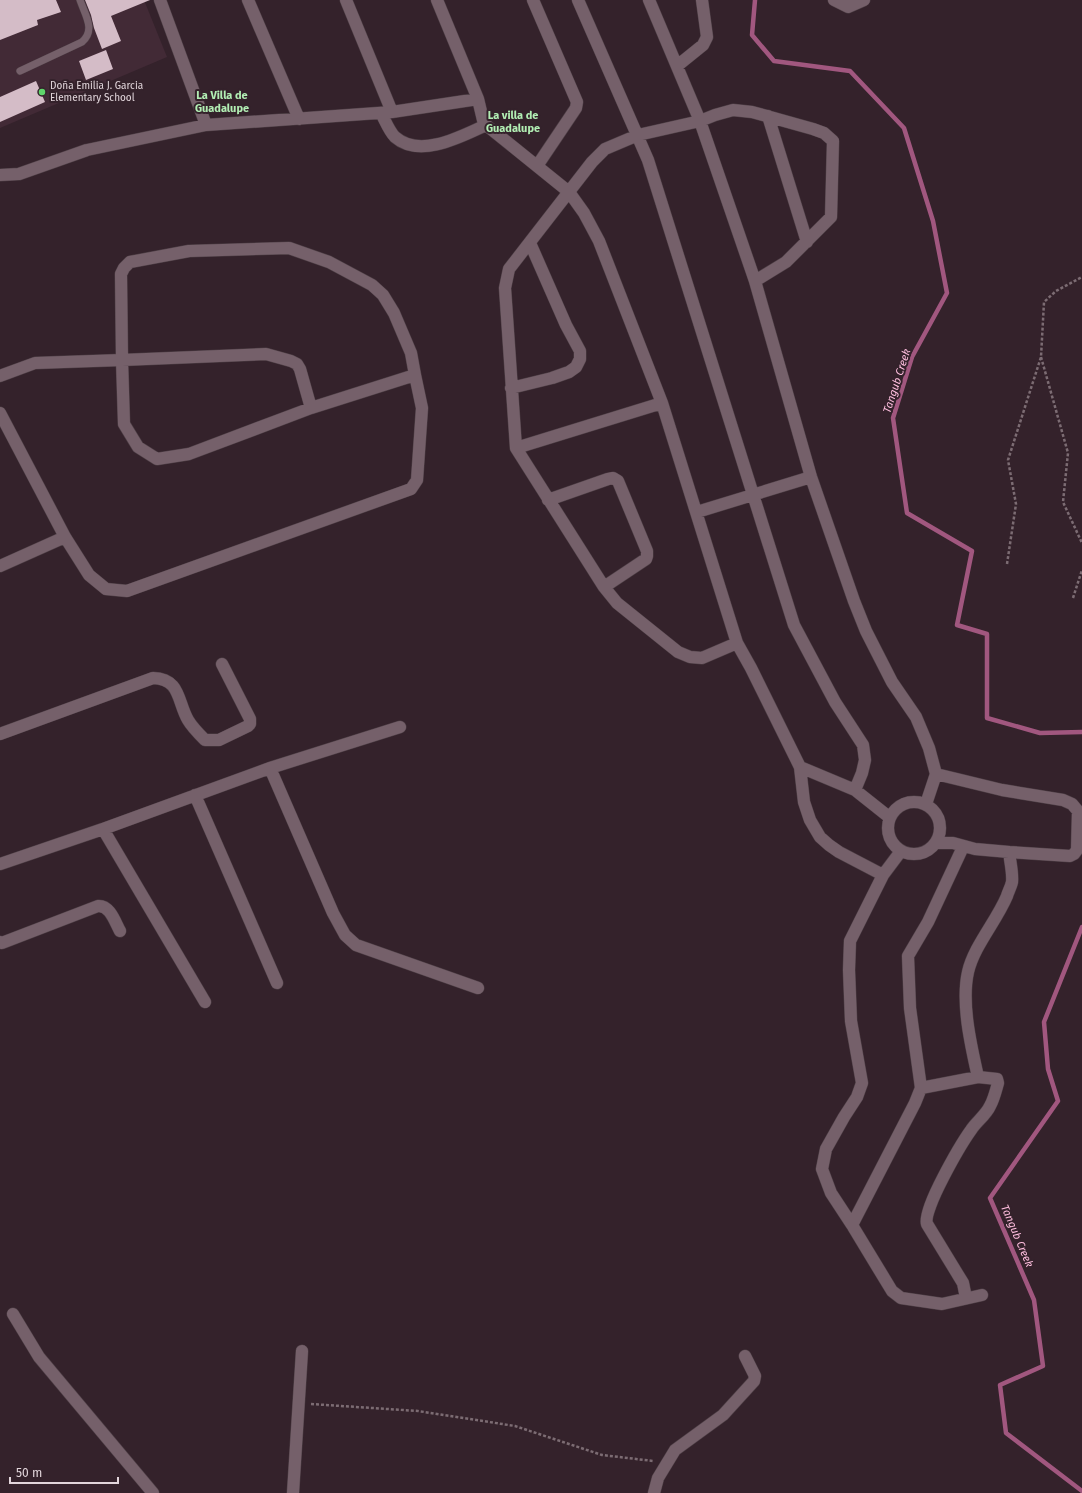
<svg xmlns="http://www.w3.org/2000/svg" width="1082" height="1493" font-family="'Fira Sans',sans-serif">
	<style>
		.built { fill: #422a36 }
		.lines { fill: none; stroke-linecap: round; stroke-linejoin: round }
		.stream { stroke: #a1577f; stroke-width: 4.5 }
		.building { fill: #d4bcc7 }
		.service-casing { stroke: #4f4047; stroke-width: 8 }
		.minor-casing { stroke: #4f4047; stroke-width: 13 }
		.path { stroke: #7c6c73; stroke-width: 2.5; stroke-dasharray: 3 2; stroke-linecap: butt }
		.service { stroke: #75606a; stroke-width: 7 }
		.minor { stroke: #75606a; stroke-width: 12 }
		.poi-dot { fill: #5fd56b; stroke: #34222b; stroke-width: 1.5 }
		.labels { text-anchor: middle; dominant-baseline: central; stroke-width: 4; stroke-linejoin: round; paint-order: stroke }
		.poi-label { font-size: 10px; fill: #e2d6db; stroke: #34222b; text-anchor: start }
		.neighbourhood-label { font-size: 11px; font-weight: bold; fill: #b2efb4; stroke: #34222b }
		.water-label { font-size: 11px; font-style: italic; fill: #febede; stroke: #34222b }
	</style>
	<rect width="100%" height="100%" fill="#34222b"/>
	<!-- built -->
	<path class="built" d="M0,0h144l23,57 -167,71z"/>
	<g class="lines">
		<!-- stream -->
		<path class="stream" d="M755,0l-3,35 22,26 76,10 54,57 29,93 14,72 -35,64 -19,61 14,95 65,38 -15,74 30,9v84l53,15 42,-1
			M1082,927l-38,95 4,47 10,32 -68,97 44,102 9,66 -43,19 6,48 76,58"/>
	</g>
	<!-- building -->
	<path class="building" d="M0,0h56l5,12 -24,8 1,5 -38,15z
		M85,0h65l-39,16 10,25 -19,8 -8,-21 -3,-13z
		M106,50l7,19 -27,11 -7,-19z
		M36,81l9,21 -45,20v-25z"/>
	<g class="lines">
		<defs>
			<path id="service" d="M20,71l62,-29c14,-12 3,-27 -2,-42"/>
			<path id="minor" d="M160,0l46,125
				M248,0l51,119
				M437,0l41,99
				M533,0l44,102 -1,6 -39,58
				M578,0l70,160 146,465 41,77 28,43 2,15 -3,13 -7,17
				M649,0l51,121 55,160 56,196 43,124 12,30 26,51 24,35 13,31 7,26 -10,30
				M834,0l14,7 16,-7
				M677,66l26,-21 4,-8 -5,-37
				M392,112l86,-13 5,21 3,5 83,67 15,21 15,28 63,162 75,240 14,25 49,99 4,35 6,18 10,17 9,8 10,7 44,23
				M381,113c4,7 8,18 14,24 25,22 67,-1 91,-12
				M768,116l39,126
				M0,175l19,-1 68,-24 119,-25 186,-13 -46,-112
				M0,376l35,-13 87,-3 2,64 14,23 19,12 32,-5 122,-46 104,-33 7,33 -5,72 -6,9 -284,102 -21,-2 -17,-14 -24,-38 -65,-124
				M511,388l41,-10 17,-6 7,-5 4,-8v-8l-14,-26 -36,-82
				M311,408l-11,-39 -3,-5 -6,-3 -25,-7 -144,6 -1,-86 3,-6 6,-6 59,-11 100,-3 40,14 43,23 11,10 11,18 17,40 4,22
				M516,448l146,-45
				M548,500l60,-21 5,-1 5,3 29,70v5l-1,3 -42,28
				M697,512l114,-35
				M0,566l65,-29
				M737,643l-35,15 -12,-1 -12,-5 -61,-49 -13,-16 -88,-139 -11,-160 4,-19 83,-107 13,-13 33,-14 62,-14 15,-6 18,-5 19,2 61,17 11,4 9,8 -2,76 -45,45 -31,19
				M0,734l153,-56c28,1 24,23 35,42 4,7 11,14 17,20h14l29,-14 2,-2v-5l-28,-55
				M800,767l55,23 34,27
				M270,768l63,145 12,22 11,10 122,43
				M936,774l66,16 61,10 9,4 6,7 -1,39 -3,4 -4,2 -61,-4
				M195,795l82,188
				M888 828a26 26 0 1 1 52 0a26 26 0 1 1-52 0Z
				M103,829l102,173
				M936,843h17l22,6 34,3c1,9 4,21 3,30 -1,5 -4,10 -5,14 -11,26 -33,50 -39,76 -7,31 3,74 10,105l19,2 1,4c-2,7 -4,16 -8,23 -4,9 -14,16 -19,24 -10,14 -49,80 -44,94l36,59 3,15
				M901,851l-18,24 -33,66 -1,29 2,51 11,62 -5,14 -13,20 -18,32 -4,20 9,24 21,32 40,66 9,7 41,6 40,-9
				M0,864l103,-35 167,-61 130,-41
				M0,942l2,1 96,-37c12,-1 17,16 22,25
				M921,1088l57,-11
				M852,1225l63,-122 6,-15 -11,-80 -2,-52 20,-34 35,-75
				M13,1314l26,43 114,136
				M293,1493l9,-142
				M654,1493l4,-15 17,-28 48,-35 31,-34 1,-5 -10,-20"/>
		</defs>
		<!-- service casing -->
		<use href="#service" class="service-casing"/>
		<!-- minor casing -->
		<use href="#minor" class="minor-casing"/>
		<!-- path -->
		<path class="path" d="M1041,357l27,96 -5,49 19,41
			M1007,564l9,-60 -8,-44 33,-103 3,-55 12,-11 26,-14
			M1073,598l9,-28
			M311,1404l107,7 97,15 87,29 51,6"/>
		<!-- service -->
		<use href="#service" class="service"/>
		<!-- minor -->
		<use href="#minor" class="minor"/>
	</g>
	<!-- markers -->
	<circle class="poi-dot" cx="42" cy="92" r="4"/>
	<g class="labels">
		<!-- poi labels -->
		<g class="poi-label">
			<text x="50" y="86">Doña Emilia J. Garcia<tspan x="50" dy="12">Elementary School</tspan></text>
		</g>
		<!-- neighbourhood labels -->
		<g class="neighbourhood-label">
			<text x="222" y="95">La Villa de<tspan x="222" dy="13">Guadalupe</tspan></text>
			<text x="513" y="115">La villa de<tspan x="513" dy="13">Guadalupe</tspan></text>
		</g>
		<!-- water labels -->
		<g class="water-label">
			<text transform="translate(897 381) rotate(-72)">Tangub Creek</text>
			<text transform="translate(1017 1236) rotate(67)">Tangub Creek</text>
		</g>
	</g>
	<!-- scale -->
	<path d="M10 1477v6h108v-6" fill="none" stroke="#e2d6db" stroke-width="2"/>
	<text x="16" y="1477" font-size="12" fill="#e2d6db" stroke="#34222b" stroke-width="3" paint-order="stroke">50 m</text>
</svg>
